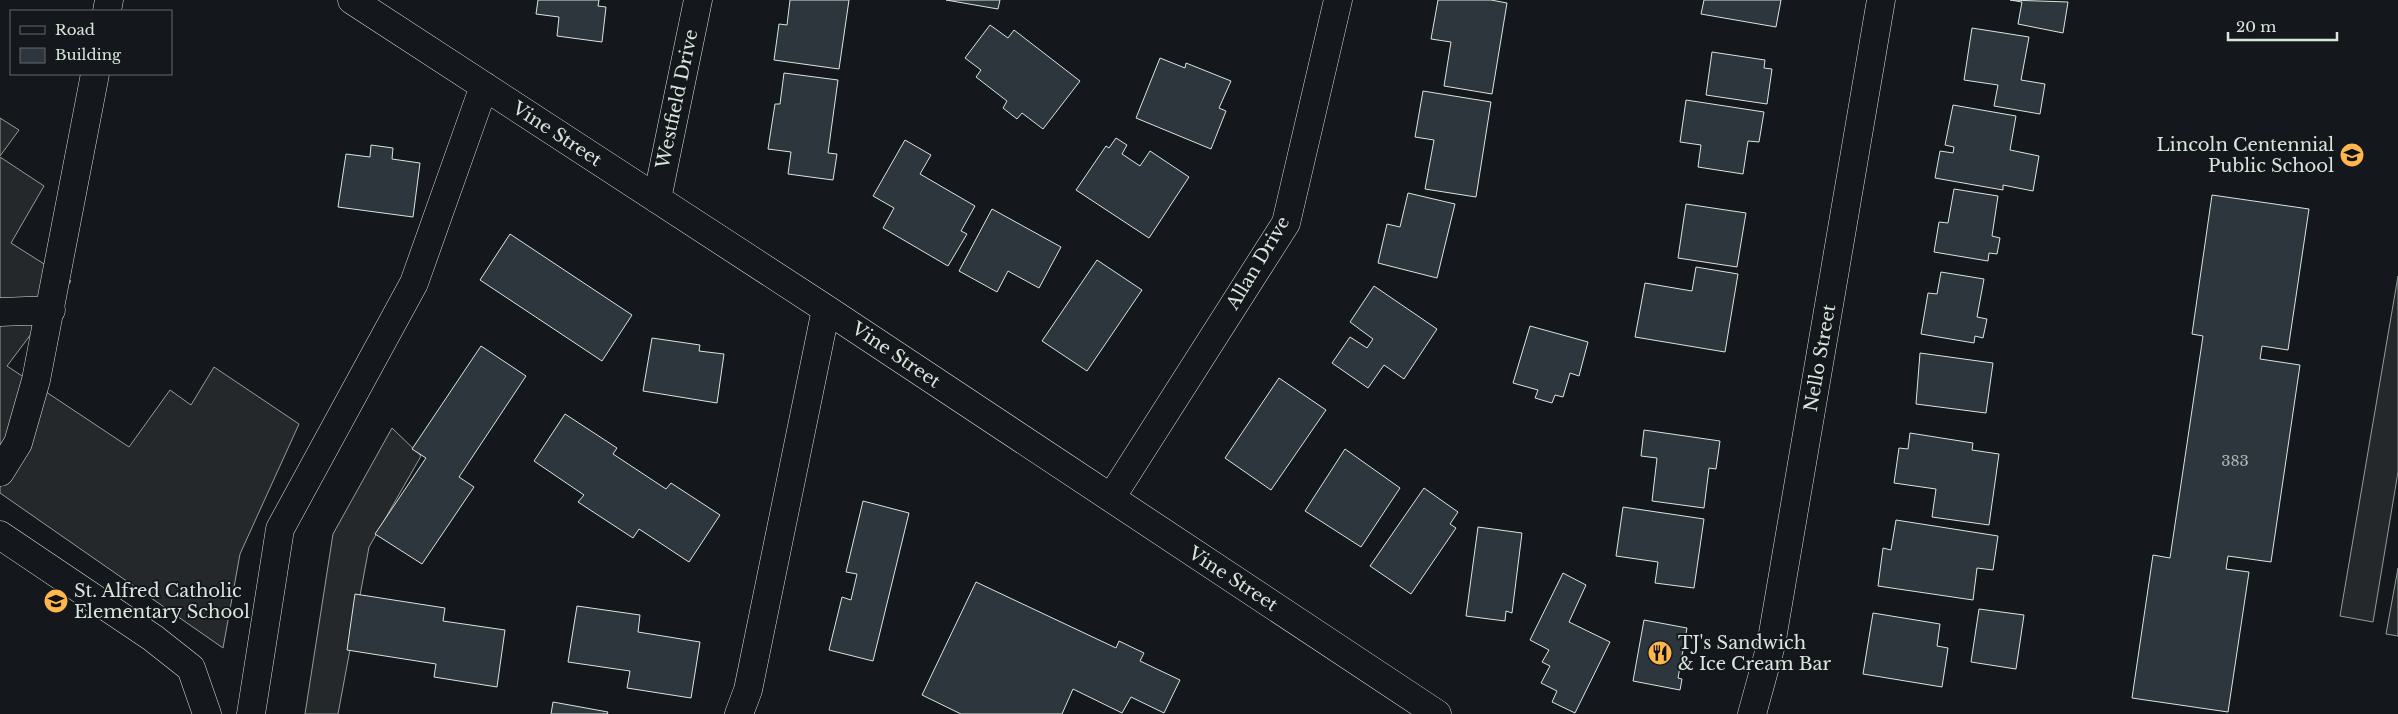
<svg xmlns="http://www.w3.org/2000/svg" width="2398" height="714" font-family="'Libre Baskerville',serif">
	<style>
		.parking { fill: #24282b; stroke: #939e99 }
		.building { fill: #2c363c; stroke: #d8e6dc }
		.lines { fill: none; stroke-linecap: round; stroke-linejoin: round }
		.minor-casing { stroke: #d8e6dc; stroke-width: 29 }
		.minor { stroke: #14181c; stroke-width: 28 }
		.labels { text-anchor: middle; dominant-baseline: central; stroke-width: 4; stroke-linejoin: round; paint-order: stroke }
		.number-label { font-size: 15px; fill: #adbab4 }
		.street-label { font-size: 18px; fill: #d8e6dc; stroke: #14181c }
		.poi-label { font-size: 18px; fill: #d8e6dc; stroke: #14181c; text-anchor: start }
	</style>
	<rect width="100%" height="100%" fill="#14181c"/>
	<!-- parking -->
	<path class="parking" d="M0,118l19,12 -19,26z
		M0,157l44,29 -33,57 60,38 -64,85 122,81 41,-57 21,15 23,-38 85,57 -59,130 -17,94 -223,-155z
		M2398,276v196l-25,150 -33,-6z
		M392,428l29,28 -52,91 -31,167h-33l28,-180z
		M2398,568v68l-12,-2z"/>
	<!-- building -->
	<path class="building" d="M538,0h61l-1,6 8,1 -4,35 -45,-6 2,-19 -23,-3z
		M790,0h59l-10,69 -65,-9 5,-36 8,1z
		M946,0h54l-2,9z
		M1438,0h53l16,3 -15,91 -48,-8 7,-44 -20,-3z
		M1704,0h77l-5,27 -75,-13z
		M2010,0l58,2 -5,31 -45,-9 4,-22z
		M990,25l18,13 6,-8 66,51 -37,48 -21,-16 -5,6 -14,-11 4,-7 -31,-24 5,-7 -16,-12z
		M1972,28l57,9 -8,43 24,4 -5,30 -46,-8 4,-21 -34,-5z
		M1712,52l53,8 -1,8 8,1 -5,35 -61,-9z
		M1160,58l25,10 1,-5 45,18 -12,27 7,3 -15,38 -75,-31z
		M784,73l54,7 -10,73 9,1 -4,26 -45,-6 3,-22 -23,-3 7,-45h5z
		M1423,91l68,11 -15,95 -51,-8 9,-49 -19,-3z
		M1686,100l78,12 -5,30 -11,-1 -5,33 -45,-7 3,-22 -21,-3z
		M1953,105l63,11 -6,34 29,6 -6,35 -30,-6v5l-68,-12 5,-27 13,2 1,-6 -9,-2z
		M1116,138l11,7 -5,9 18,12 10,-15 39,26 -40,61 -73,-48 30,-44 3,2z
		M905,140l26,15 -11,19 55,32 -14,25 6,3 -19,32 -65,-38 11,-20 -21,-12z
		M371,145l22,3 -1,11 28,4 -7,54 -75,-10 8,-53 24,3z
		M1954,189l44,7 -6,40 8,2 -3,16 -8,-1 -1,8 -54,-9 5,-30 9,1z
		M1408,193l47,11 -18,74 -59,-15 9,-39 13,3z
		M2212,195l97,14 -21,141 -26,-4 -2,13 40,6 -29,197 -43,-6 -2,13 23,3 -21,140 -96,-14 21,-143 17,3 33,-222 -11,-2z
		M1686,204l60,9 -9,54 -59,-9z
		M992,209l69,38 -22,41 -31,-17 -11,21 -38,-21z
		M510,234l122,81 -30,46 -122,-81z
		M1097,260l45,30 -55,81 -45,-30z
		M1696,267l42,7 -13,78 -90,-15 10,-54 47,8z
		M1941,272l43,7 -7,38 10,2 -4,19 -8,-2 -1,7 -53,-9 7,-41 9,1z
		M1374,286l63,43 -33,50 -20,-14 -16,23 -36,-25 18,-26 17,11 6,-9 -23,-17z
		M1530,326l58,16 -9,34 -9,-3 -7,24 -8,-2 -3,8 -17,-5 3,-8 -25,-7z
		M652,338l48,7 -1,6 25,3 -7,49 -74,-12z
		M481,346l45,30 -67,101 15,10 -52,77 -47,-30 51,-76 -14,-9z
		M1920,353l73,10 -7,50 -70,-9z
		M1279,378l47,32 -55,80 -46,-32z
		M565,414l52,34 -4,6 53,35 5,-6 49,32 -31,47 -50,-33 -6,9 -55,-36 6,-7 -50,-34z
		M1644,430l76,11 -4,28 -7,-1 -5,40 -52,-7 5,-43 -16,-2z
		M1910,433l63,10 -1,7 27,4 -10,71 -57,-8 4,-28 -42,-6 5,-35 9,1z
		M1345,449l55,39 -39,59 -56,-36z
		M1424,488l34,24 -8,12 6,4 -45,66 -41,-28z
		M863,501l46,12 -36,148 -44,-11 13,-53 9,3 6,-26 -11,-2z
		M1623,507l81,12 -10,69 -39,-5 3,-21 -42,-6z
		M1896,520l102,16 -5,34 -16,-2 -4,32 -95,-14 5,-38 8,2z
		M1478,527l44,6 -10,80 -6,-2 -1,10 -39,-5z
		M1563,573l23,12 -17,37 41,20 -35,71 -23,-11 5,-11 -16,-8 9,-17 -8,-4 7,-12 -19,-10z
		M976,582l140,66 3,-7 25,12 -4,8 40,19 -16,33 -33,-16 -9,16 -49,-24 -11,25h-101l-39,-19z
		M355,594l90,14 -2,13 62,9 -8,57 -63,-10 2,-13 -89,-14z
		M577,606l63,9 -2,17 62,10 -9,56 -64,-10 3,-17 -62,-9z
		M1979,609l45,6 -8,54 -45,-7z
		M1873,613l67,11 -3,22 11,2 -6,39 -79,-13z
		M1644,620l43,8 -9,50 4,1 -2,11 -47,-9z
		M553,702l55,10 -1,2h-56z"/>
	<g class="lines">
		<defs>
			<path id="minor" d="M352,0l474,309 611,405
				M107,11l2,-11
				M657,199l41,-199
				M0,312l51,-2
				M0,472l18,-29 18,-63 59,-306
				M1111,498l175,-275 52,-223
				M0,535l153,103 38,30 16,46
				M251,714l29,-185 134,-246 70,-197
				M739,714l9,-24 78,-381
				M1752,714l19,-69 110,-645"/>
		</defs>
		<!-- minor casing -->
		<use href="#minor" class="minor-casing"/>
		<!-- minor -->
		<use href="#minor" class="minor"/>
	</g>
	<!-- icons -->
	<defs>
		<symbol id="school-disc" viewBox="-11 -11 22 22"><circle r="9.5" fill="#ffb74d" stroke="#14181c"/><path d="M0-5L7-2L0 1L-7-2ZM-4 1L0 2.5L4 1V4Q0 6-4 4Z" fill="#111"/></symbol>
		<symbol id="restaurant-disc" viewBox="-11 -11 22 22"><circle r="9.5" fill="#ffb74d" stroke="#14181c"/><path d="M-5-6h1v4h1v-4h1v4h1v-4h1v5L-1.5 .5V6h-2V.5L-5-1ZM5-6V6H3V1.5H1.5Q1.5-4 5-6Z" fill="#111"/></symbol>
	</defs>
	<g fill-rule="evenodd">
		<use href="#school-disc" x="2338" y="141" width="28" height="28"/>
		<use href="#school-disc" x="42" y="587" width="28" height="28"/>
		<use href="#restaurant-disc" x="1646" y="639" width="28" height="28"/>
	</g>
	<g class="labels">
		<!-- number labels -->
		<g class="number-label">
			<text x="2235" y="460">383</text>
		</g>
		<!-- street labels -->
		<g class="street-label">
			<text transform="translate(677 99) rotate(-78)">Westfield Drive</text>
			<text transform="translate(557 134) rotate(33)">Vine Street</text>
			<text transform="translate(1258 263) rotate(-59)">Allan Drive</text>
			<text transform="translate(896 355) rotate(34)">Vine Street</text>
			<text transform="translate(1820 358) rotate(-80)">Nello Street</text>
			<text transform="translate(1233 579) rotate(33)">Vine Street</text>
		</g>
		<!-- poi labels -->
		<g class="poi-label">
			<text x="2334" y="145" text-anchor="end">Lincoln Centennial<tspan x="2334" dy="21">Public School</tspan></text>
			<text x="74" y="591">St. Alfred Catholic<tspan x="74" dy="21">Elementary School</tspan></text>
			<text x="1678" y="643">TJ's Sandwich<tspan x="1678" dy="21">&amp; Ice Cream Bar</tspan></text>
		</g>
	</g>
	<!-- legend -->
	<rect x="10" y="10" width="162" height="65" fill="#14181c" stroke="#626a69"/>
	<rect x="20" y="26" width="25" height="8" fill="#14181c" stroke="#626a69"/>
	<text x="55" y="35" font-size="15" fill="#d8e6dc">Road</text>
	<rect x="20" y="48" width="25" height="15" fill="#2c363c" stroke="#626a69"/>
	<text x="55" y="60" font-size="15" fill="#d8e6dc">Building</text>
	<!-- scale -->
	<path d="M2228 32v8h109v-8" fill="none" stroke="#d8e6dc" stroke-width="2.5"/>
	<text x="2236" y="32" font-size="15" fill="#d8e6dc" stroke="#14181c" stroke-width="4" paint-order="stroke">20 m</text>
</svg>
